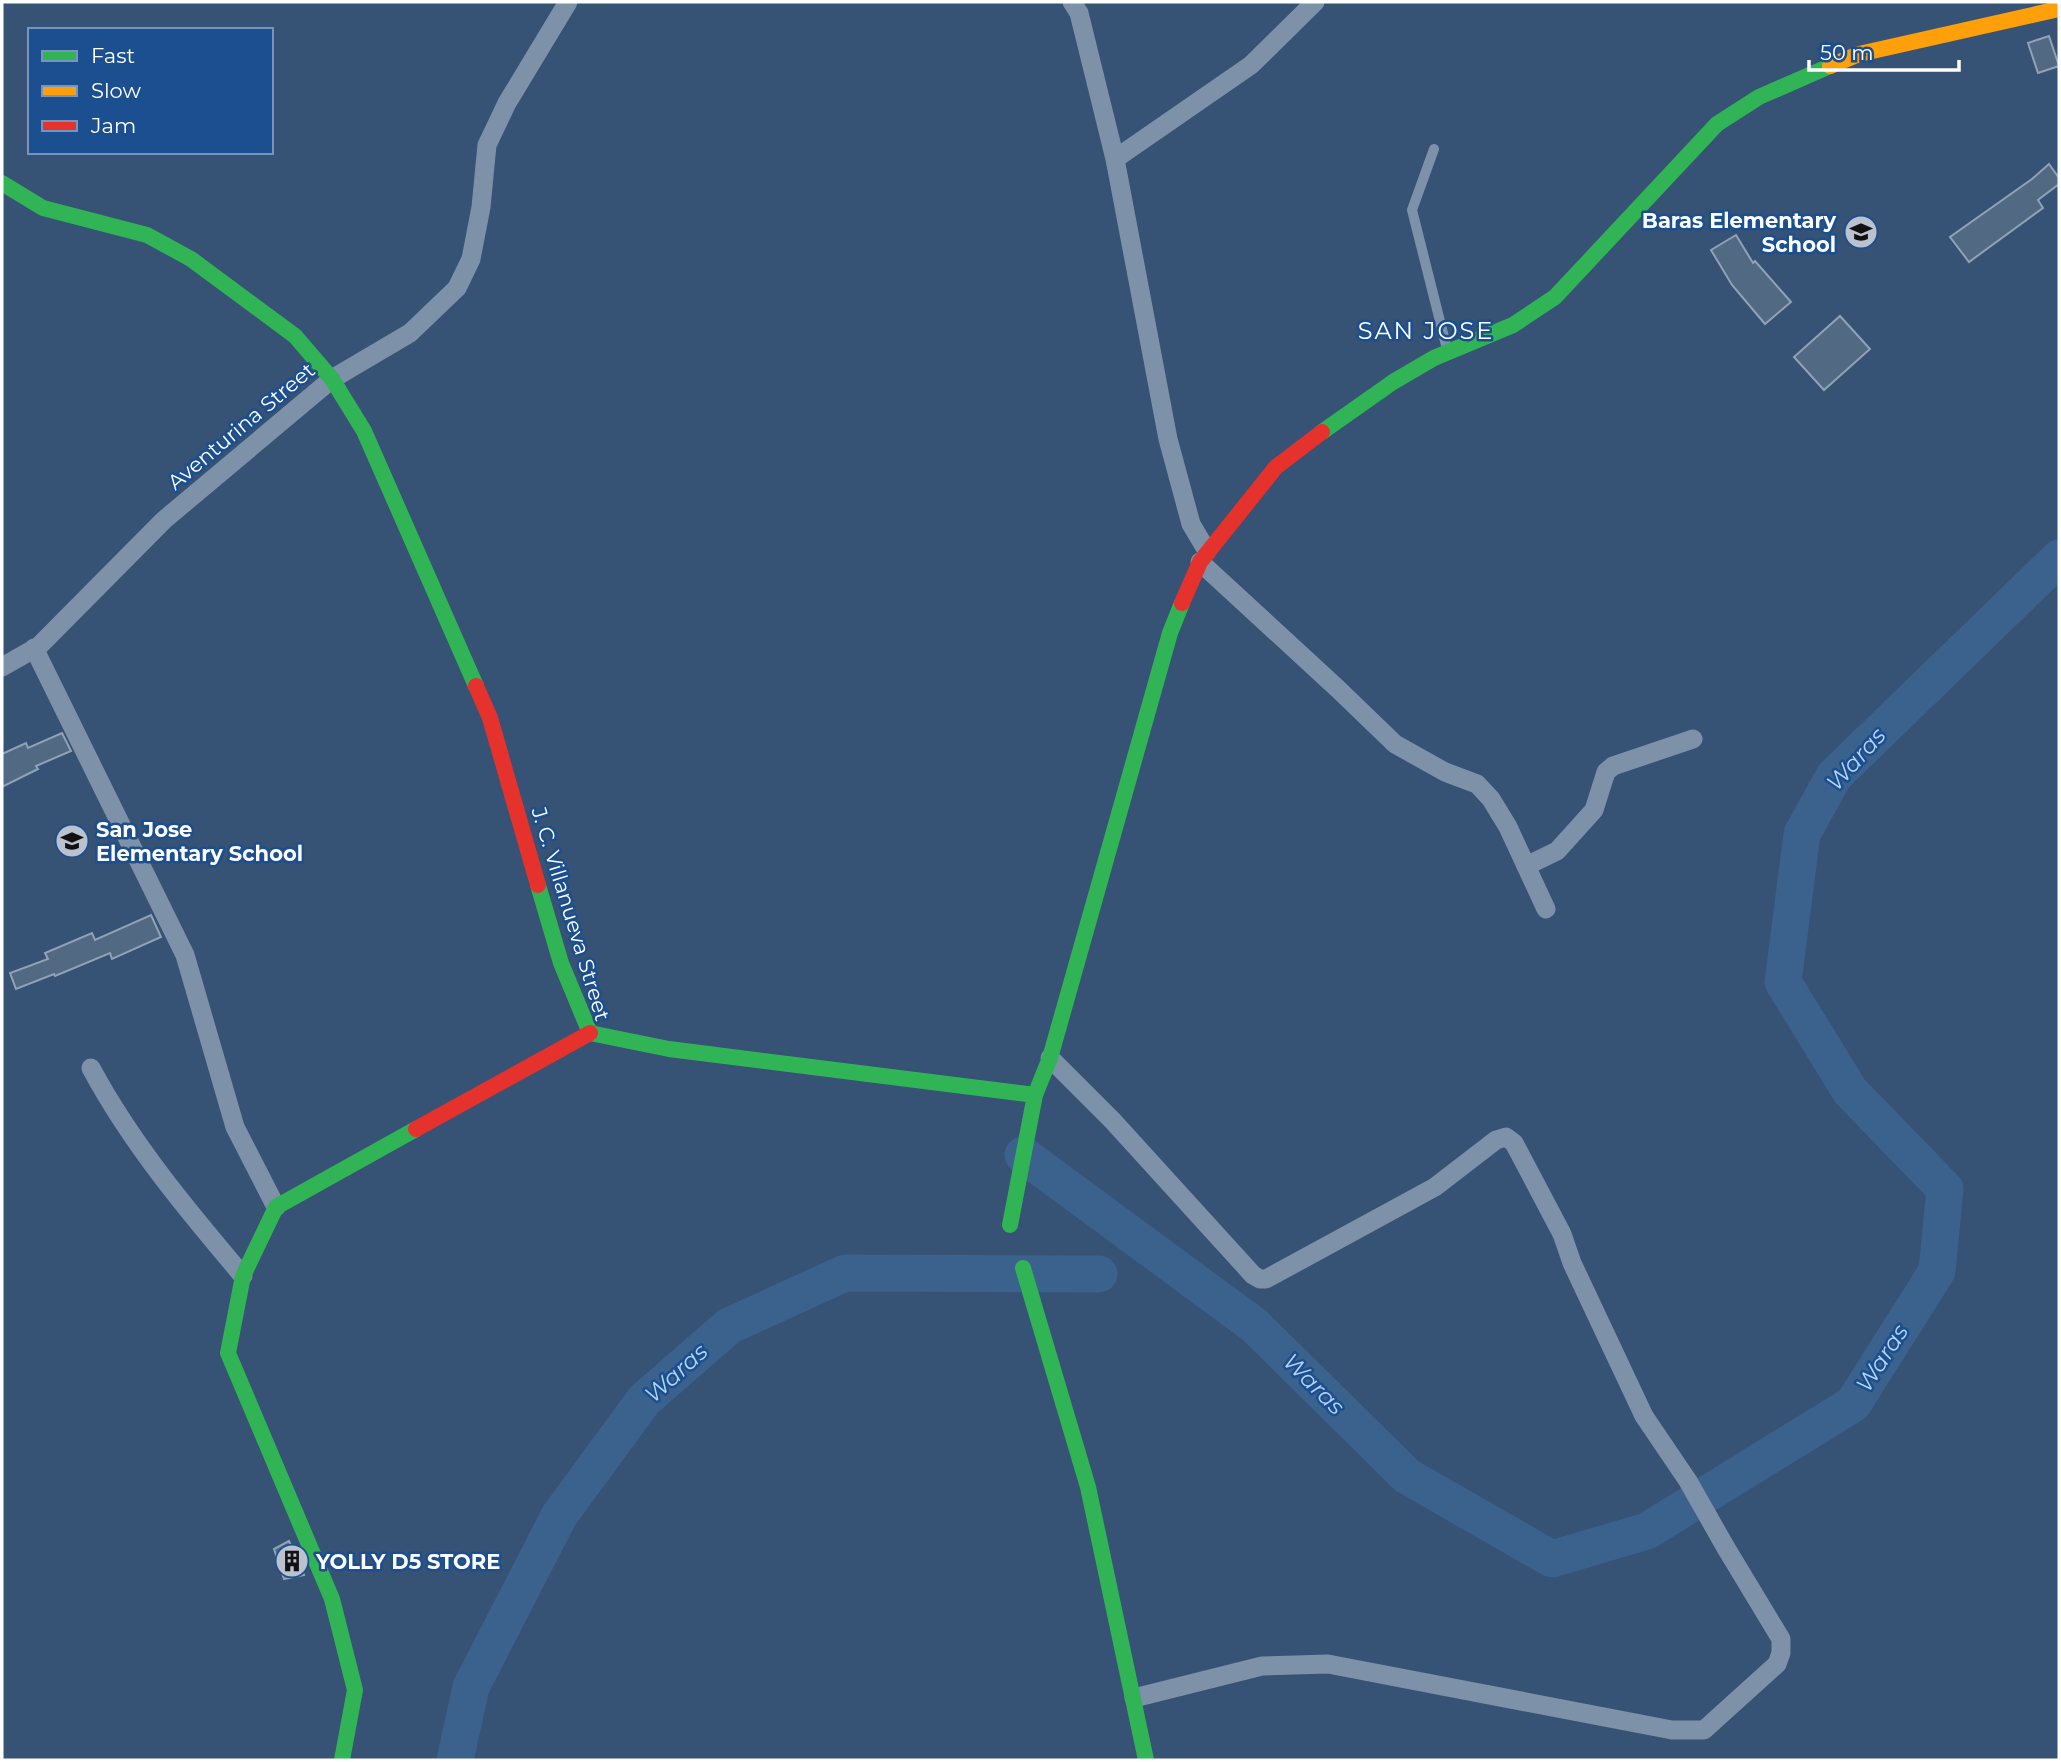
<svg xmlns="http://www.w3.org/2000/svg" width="2061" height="1762" font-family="Montserrat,sans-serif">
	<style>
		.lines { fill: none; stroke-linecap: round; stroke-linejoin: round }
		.river { stroke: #3b618d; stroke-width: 37 }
		.building { fill: #526984; stroke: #92a2b6; stroke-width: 2 }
		.lane { stroke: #7d92a8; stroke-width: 10 }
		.street { stroke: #7d92a8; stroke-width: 19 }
		.fast { stroke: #30b455; stroke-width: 16 }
		.slow { stroke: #ff9f0a; stroke-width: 16 }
		.jam { stroke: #e5322d; stroke-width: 16 }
		.labels { text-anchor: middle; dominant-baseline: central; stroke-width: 5; stroke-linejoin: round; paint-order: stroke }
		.poi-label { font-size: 21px; font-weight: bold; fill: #fff; stroke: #1b4f8f; text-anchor: start }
		.street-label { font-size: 21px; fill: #fff; stroke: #1b4f8f }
		.water-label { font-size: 23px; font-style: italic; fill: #b5d3f5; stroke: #1b4f8f }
		.quarter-label { font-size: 24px; letter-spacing: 2px; fill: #fff; stroke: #1b4f8f }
	</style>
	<rect width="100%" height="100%" fill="#365274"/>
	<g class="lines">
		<!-- river -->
		<path class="river" d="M1023,1155l231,170 153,151 145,83 95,-28 206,-127 84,-133 8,-82 -95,-98 -67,-109 19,-148 32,-58 225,-218
			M455,1760l16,-73 88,-171 85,-116 85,-74 116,-53 254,1"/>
	</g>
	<!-- building -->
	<path class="building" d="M2049,36l10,30 -21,7 -10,-30z
		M2049,164l10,14v6l-21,16 5,8 -74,54 -19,-25 82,-58z
		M1736,235l17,28 2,-2 36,41 -26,22 -33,-39 -21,-35z
		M1840,316l30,33 -46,41 -30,-33z
		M62,733l9,18 -35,15 2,3 -36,18v-33l24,-11 2,5z
		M151,915l10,22 -49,22 -2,-6 -55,23 -1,-2 -38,15 -6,-16 38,-14 -3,-6 47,-20 3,7z
		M289,1541l15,34 -20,4 -10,-30z"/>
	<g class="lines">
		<!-- lane -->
		<path class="lane" d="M1434,149l-22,61 35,139"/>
		<!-- street -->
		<path class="street" d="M1072,2l7,11 36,146 53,280 23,85 16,27
			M1115,159l136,-94 64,-63
			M1200,562l138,127 57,55 50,28 32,12 14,15 17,28 38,82
			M34,648l151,307 50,172 41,80
			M2,667l37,-21 125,-126 168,-141 78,-46 47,-45 14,-29 10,-52 6,-62 20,-42 61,-101
			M1526,866l31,-15 37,-41 12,-38 7,-6 80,-27
			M1050,1058l62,62 141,155 7,4h6l169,-92 61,-47 10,-3 8,6 48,91 10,29 72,153 44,65 38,67 55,91v14l-4,11 -73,66h-32l-344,-66 -66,2 -128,32
			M91,1068c40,75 97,143 152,208"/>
		<!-- fast -->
		<path class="fast" d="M2,183l41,25 104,27 44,24 104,77 37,43 32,52 112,255
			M1322,432l71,-50 41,-24 79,-33 42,-28 162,-173 42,-27 71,-31
			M538,885l23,78 29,70
			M590,1033l79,16 366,46
			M1010,1225l25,-130 15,-37 120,-425 12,-30
			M1023,1268l65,219 58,273
			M342,1760l13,-70 -23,-91 -104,-246 15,-77 33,-69 140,-78"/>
		<!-- slow -->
		<path class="slow" d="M1830,66l29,-12 200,-45"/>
		<!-- jam -->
		<path class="jam" d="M1182,603l18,-41 76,-95 46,-35
			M476,686l14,32 48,167
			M416,1129l174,-96"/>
	</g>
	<!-- icons -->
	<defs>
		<symbol id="school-disc" viewBox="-11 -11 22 22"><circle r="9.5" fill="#b9c2ce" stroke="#1b4f8f"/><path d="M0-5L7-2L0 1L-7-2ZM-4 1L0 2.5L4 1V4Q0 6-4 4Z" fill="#111"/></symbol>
		<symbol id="building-disc" viewBox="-11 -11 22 22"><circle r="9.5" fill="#b9c2ce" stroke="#1b4f8f"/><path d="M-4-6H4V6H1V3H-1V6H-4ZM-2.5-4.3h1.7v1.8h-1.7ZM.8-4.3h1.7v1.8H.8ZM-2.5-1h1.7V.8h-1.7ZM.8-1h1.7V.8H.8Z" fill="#111"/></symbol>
	</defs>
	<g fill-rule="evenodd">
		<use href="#school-disc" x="1842" y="213" width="38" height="38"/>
		<use href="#school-disc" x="53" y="822" width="38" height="38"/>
		<use href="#building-disc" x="273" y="1542" width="38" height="38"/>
	</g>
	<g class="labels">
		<!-- poi labels -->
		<g class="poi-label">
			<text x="1836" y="220" text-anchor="end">Baras Elementary<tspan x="1836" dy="24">School</tspan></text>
			<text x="96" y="829">San Jose<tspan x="96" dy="24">Elementary School</tspan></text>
			<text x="316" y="1561">YOLLY D5 STORE</text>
		</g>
		<!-- street labels -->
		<g class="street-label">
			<text transform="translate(241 426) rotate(-40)">Aventurina Street</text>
			<text transform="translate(571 914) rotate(73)">J. C. Villanueva Street</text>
		</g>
		<!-- water labels -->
		<g class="water-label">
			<text transform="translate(1856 759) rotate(-48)">Waras</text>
			<text transform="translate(1882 1358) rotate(-57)">Waras</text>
			<text transform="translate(676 1373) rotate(-42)">Waras</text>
			<text transform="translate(1314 1384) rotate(45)">Waras</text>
		</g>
		<!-- quarter labels -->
		<g class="quarter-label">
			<text x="1426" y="330">SAN JOSE</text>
		</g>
	</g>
	<!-- border -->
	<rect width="2061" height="1762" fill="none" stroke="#ffffff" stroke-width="7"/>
	<!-- legend -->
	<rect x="28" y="28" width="245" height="126" fill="#1b4f8f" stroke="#7695bc" stroke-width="2"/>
	<rect x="42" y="51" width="35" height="10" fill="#30b455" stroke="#7695bc" stroke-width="2"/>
	<text x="91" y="63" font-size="21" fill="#ffffff">Fast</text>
	<rect x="42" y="86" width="35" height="10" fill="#ff9f0a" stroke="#7695bc" stroke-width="2"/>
	<text x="91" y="98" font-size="21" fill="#ffffff">Slow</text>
	<rect x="42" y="121" width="35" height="10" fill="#e5322d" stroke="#7695bc" stroke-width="2"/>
	<text x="91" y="133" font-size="21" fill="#ffffff">Jam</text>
	<!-- scale -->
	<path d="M1809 60v10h150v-10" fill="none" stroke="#ffffff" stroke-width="3.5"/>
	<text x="1820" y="60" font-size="21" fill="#ffffff" stroke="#1b4f8f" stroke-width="5" paint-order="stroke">50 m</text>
</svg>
